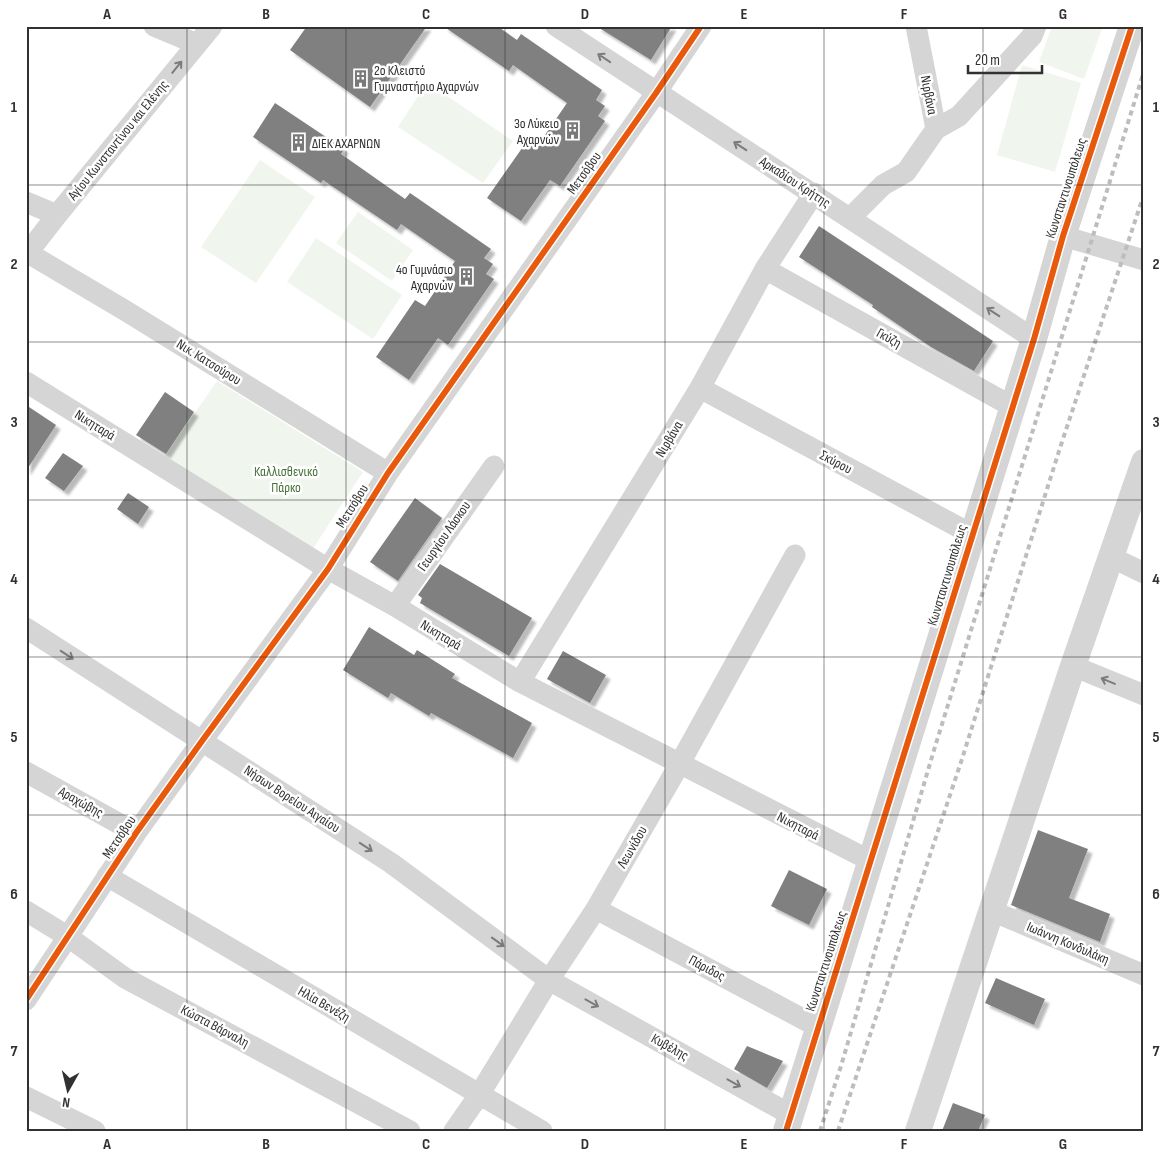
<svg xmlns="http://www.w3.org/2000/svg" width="1170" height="1157" font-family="'Sofia Sans Condensed',sans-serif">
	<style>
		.green { fill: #f0f6ed }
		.building { fill: #808080; filter: url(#shadow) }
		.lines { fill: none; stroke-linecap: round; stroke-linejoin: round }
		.minor { stroke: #d5d5d5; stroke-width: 21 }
		.tertiary { stroke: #d5d5d5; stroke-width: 26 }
		.rail { stroke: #bdbdbd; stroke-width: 4; stroke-dasharray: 5 4; stroke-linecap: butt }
		.cycleway-casing { stroke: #fff; stroke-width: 9 }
		.cycleway { stroke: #e8590c; stroke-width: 6 }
		.oneway { stroke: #7b7b7b }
		.grid { fill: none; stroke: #313131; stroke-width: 1; stroke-opacity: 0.55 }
		.labels { text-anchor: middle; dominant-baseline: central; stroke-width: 5; stroke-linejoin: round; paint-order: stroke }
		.poi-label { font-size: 14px; fill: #313131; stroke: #fff; text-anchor: start }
		.street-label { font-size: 14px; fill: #313131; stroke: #fff }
		.park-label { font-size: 14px; fill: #477139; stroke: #fff }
		.neatline { fill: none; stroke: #313131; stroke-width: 2 }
		.grid-label { font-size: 16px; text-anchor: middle; font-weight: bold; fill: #313131 }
	</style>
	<defs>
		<filter id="shadow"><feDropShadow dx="4.5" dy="4.5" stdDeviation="1" flood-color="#0004"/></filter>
	</defs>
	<rect width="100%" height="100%" fill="#fff"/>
	<!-- green -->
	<path class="green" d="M1052,26h51l-19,53 -45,-17z
		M1022,65l59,18 -26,89 -58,-17z
		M427,82l86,59 -30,42 -85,-56z
		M260,160l55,37 -59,86 -55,-36z
		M358,212l55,38 -21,31 -56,-38z
		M316,238l86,57 -29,44 -86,-57z
		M217,381l146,91 -51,78 -148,-93z"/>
	<!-- building -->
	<path class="building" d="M307,26h120l-57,81 -80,-57z
		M443,26h54l20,14 4,-6 81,56 -6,10 9,6 -7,10 7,5 -45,65 -10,-6 -29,41 -34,-23 40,-57 9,7 31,-45 -54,-38 -4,6z
		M596,26h76l-21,34z
		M275,103l69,46 -3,5 64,45 5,-6 81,56 -7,9 9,6 -7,10 8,5 -46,66 -10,-7 -29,42 -33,-23 39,-57 10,6 30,-45 -54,-37 -4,6 -74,-50 -2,3 -68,-46z
		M819,226l174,115 -19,30 -43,-24 -59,-40 1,-2 -74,-48z
		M165,392l29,20 -28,42 -30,-19z
		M26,405l30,20 -30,46z
		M63,453l20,13 -19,25 -19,-13z
		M128,493l21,14 -11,17 -21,-15z
		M415,498l27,20 -44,63 -28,-19z
		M440,564l92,54 -23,38 -89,-53 2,-5 -4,-3z
		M369,627l45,28 3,-5 38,24 -3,4 80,45 -19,35 -82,-45 -2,3 -38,-23 -3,5 -45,-28z
		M563,651l43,24 -16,28 -43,-24z
		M1038,830l50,19 -19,49 41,16 -10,28 -89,-37z
		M789,870l38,19 -18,36 -38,-19z
		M996,978l49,21 -11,26 -49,-22z
		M747,1046l36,15 -16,27 -33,-19z
		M953,1103l32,12 -7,16h-36z"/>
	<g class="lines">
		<!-- minor -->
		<path class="minor" d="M154,26l43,18
			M556,26l478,313
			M936,129l23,-13 73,-80 4,-10
			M26,202l31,13
			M850,218l33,-33 23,-13 30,-43 -20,-103
			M1063,236l81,24
			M28,253l98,58 262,162
			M26,255l31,-40 155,-189
			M765,269l248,138
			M26,382l302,187 67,37 125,76 351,179
			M700,388l273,147
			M1111,557l33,16
			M395,606l99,-140
			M26,628l365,235 158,117 242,135
			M1073,666l71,29
			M520,682l180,-294 65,-119 49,-76
			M26,772l110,61
			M107,876l435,255
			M596,909l222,118
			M26,911l41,25 58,42 285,153
			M992,911l152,64
			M26,1000l110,-167 66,-92 126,-172 60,-96 268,-380 45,-67
			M26,1097l69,34
			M454,1131l25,-36 70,-115 47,-71 83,-144 116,-210"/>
		<!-- tertiary -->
		<path class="tertiary" d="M786,1131l248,-792 29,-103 69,-210
			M918,1131l155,-465 71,-204"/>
		<!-- rail -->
		<path class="rail" d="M820,1131l21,-65 93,-316 210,-679
			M838,1131l124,-372 97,-308 85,-257"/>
		<defs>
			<path id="cycleway" d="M26,1000l110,-167 66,-92 126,-172 60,-96 268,-380 45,-67
				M786,1131l248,-792 29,-103 69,-210"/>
		</defs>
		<!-- cycleway casing -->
		<use href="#cycleway" class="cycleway-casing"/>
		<!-- cycleway -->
		<use href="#cycleway" class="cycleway"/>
	</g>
	<!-- one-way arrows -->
	<defs><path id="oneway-shaft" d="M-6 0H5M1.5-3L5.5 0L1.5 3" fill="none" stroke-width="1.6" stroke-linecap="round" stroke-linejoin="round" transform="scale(1.25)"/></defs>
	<g class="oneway">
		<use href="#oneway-shaft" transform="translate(604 58) rotate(-146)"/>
		<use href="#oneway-shaft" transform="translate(177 67) rotate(-51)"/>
		<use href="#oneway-shaft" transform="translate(740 146) rotate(-147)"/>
		<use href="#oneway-shaft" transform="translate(993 312) rotate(-147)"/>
		<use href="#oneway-shaft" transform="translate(67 655) rotate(33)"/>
		<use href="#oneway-shaft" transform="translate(1108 681) rotate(-157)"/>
		<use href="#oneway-shaft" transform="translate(366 847) rotate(33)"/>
		<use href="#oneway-shaft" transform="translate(498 942) rotate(36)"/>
		<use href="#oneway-shaft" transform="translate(592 1003) rotate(29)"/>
		<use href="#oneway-shaft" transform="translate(734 1083) rotate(29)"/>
	</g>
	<!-- grid -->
	<path class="grid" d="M187,26v1105M346,26v1105M505,26v1105M665,26v1105M824,26v1105M983,26v1105M26,185h1118M26,342h1118M26,500h1118M26,657h1118M26,815h1118M26,972h1118"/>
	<!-- icons -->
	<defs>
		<symbol id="building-bare" viewBox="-9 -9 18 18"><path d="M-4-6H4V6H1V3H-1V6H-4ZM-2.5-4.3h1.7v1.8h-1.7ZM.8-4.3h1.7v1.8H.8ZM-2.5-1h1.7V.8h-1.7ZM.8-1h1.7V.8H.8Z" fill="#797979" stroke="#fff" stroke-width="2.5" paint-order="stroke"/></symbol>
	</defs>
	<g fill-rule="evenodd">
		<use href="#building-bare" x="348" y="66" width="25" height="25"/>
		<use href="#building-bare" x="560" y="118" width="25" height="25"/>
		<use href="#building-bare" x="286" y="130" width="25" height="25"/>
		<use href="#building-bare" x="454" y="264" width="25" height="25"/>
	</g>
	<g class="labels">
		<!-- poi labels -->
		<g class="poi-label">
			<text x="374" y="70">2ο Κλειστό<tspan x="374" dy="16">Γυμναστήριο Αχαρνών</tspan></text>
			<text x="559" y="123" text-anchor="end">3ο Λύκειο<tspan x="559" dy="16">Αχαρνών</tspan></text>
			<text x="312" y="143">ΔΙΕΚ ΑΧΑΡΝΩΝ</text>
			<text x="453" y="269" text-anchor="end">4ο Γυμνάσιο<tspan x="453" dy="16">Αχαρνών</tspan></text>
		</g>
		<!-- street labels -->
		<g class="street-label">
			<text transform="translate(929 95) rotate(79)">Νιρβάνα</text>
			<text transform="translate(118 140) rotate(-51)">Αγίου Κωνσταντίνου και Ελένης</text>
			<text transform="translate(584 173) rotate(-55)">Μετσόβου</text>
			<text transform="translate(795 182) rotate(33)">Αρκαδίου Κρήτης</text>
			<text transform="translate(1066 188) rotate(-72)">Κωνσταντινουπόλεως</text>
			<text transform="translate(889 338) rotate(29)">Γκύζη</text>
			<text transform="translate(209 362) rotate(32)">Νικ. Κατσούρου</text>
			<text transform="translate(95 425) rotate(32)">Νικηταρά</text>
			<text transform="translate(669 439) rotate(-59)">Νιρβάνα</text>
			<text transform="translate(836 462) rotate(28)">Σκύρου</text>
			<text transform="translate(352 506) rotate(-58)">Μετσόβου</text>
			<text transform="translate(444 536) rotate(-55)">Γεωργίου Λάσκου</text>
			<text transform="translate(947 575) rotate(-73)">Κωνσταντινουπόλεως</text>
			<text transform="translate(441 635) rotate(31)">Νικηταρά</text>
			<text transform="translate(292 799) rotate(33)">Νήσων Βορείου Αιγαίου</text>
			<text transform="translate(81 802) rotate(29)">Αραχώβης</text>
			<text transform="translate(798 826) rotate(27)">Νικηταρά</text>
			<text transform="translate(119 837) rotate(-56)">Μετσόβου</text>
			<text transform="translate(632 847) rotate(-60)">Λεωνίδου</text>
			<text transform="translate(1068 943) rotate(23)">Ιωάννη Κονδυλάκη</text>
			<text transform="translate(826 961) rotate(-72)">Κωνσταντινουπόλεως</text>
			<text transform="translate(707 968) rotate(28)">Πάριδος</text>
			<text transform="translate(324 1004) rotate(30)">Ηλία Βενέζη</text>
			<text transform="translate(215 1026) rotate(28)">Κώστα Βάρναλη</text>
			<text transform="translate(670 1047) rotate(29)">Κυβέλης</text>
		</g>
		<!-- park labels -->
		<g class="park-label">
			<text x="286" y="471">Καλλισθενικό<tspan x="286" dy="16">Πάρκο</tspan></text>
		</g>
	</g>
	<!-- border -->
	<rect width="1170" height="1157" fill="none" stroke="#ffffff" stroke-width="55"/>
	<!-- north arrow -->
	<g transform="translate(68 1090) rotate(188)" stroke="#ffffff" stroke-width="4" paint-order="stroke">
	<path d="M0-4L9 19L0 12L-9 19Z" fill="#313131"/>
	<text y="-8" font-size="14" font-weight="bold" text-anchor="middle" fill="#313131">N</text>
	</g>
	<!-- scale -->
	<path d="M968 65v8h74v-8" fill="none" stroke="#313131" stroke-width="2.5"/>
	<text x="975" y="65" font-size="15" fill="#313131" stroke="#ffffff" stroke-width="4" paint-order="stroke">20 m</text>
	<rect x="28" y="28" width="1114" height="1102" class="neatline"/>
	<g class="grid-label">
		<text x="107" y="19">A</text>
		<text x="266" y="19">B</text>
		<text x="426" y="19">C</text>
		<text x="585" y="19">D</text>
		<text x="744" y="19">E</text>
		<text x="904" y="19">F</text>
		<text x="1063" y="19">G</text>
		<text x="14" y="112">1</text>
		<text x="1156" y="112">1</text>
		<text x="14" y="269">2</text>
		<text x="1156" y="269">2</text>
		<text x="14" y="427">3</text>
		<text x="1156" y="427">3</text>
		<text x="14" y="584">4</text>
		<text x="1156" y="584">4</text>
		<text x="14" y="742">5</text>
		<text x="1156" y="742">5</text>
		<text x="14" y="899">6</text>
		<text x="1156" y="899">6</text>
		<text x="14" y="1056">7</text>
		<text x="1156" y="1056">7</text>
		<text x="107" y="1149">A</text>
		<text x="266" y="1149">B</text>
		<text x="426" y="1149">C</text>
		<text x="585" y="1149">D</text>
		<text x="744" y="1149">E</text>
		<text x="904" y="1149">F</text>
		<text x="1063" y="1149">G</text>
	</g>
</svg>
